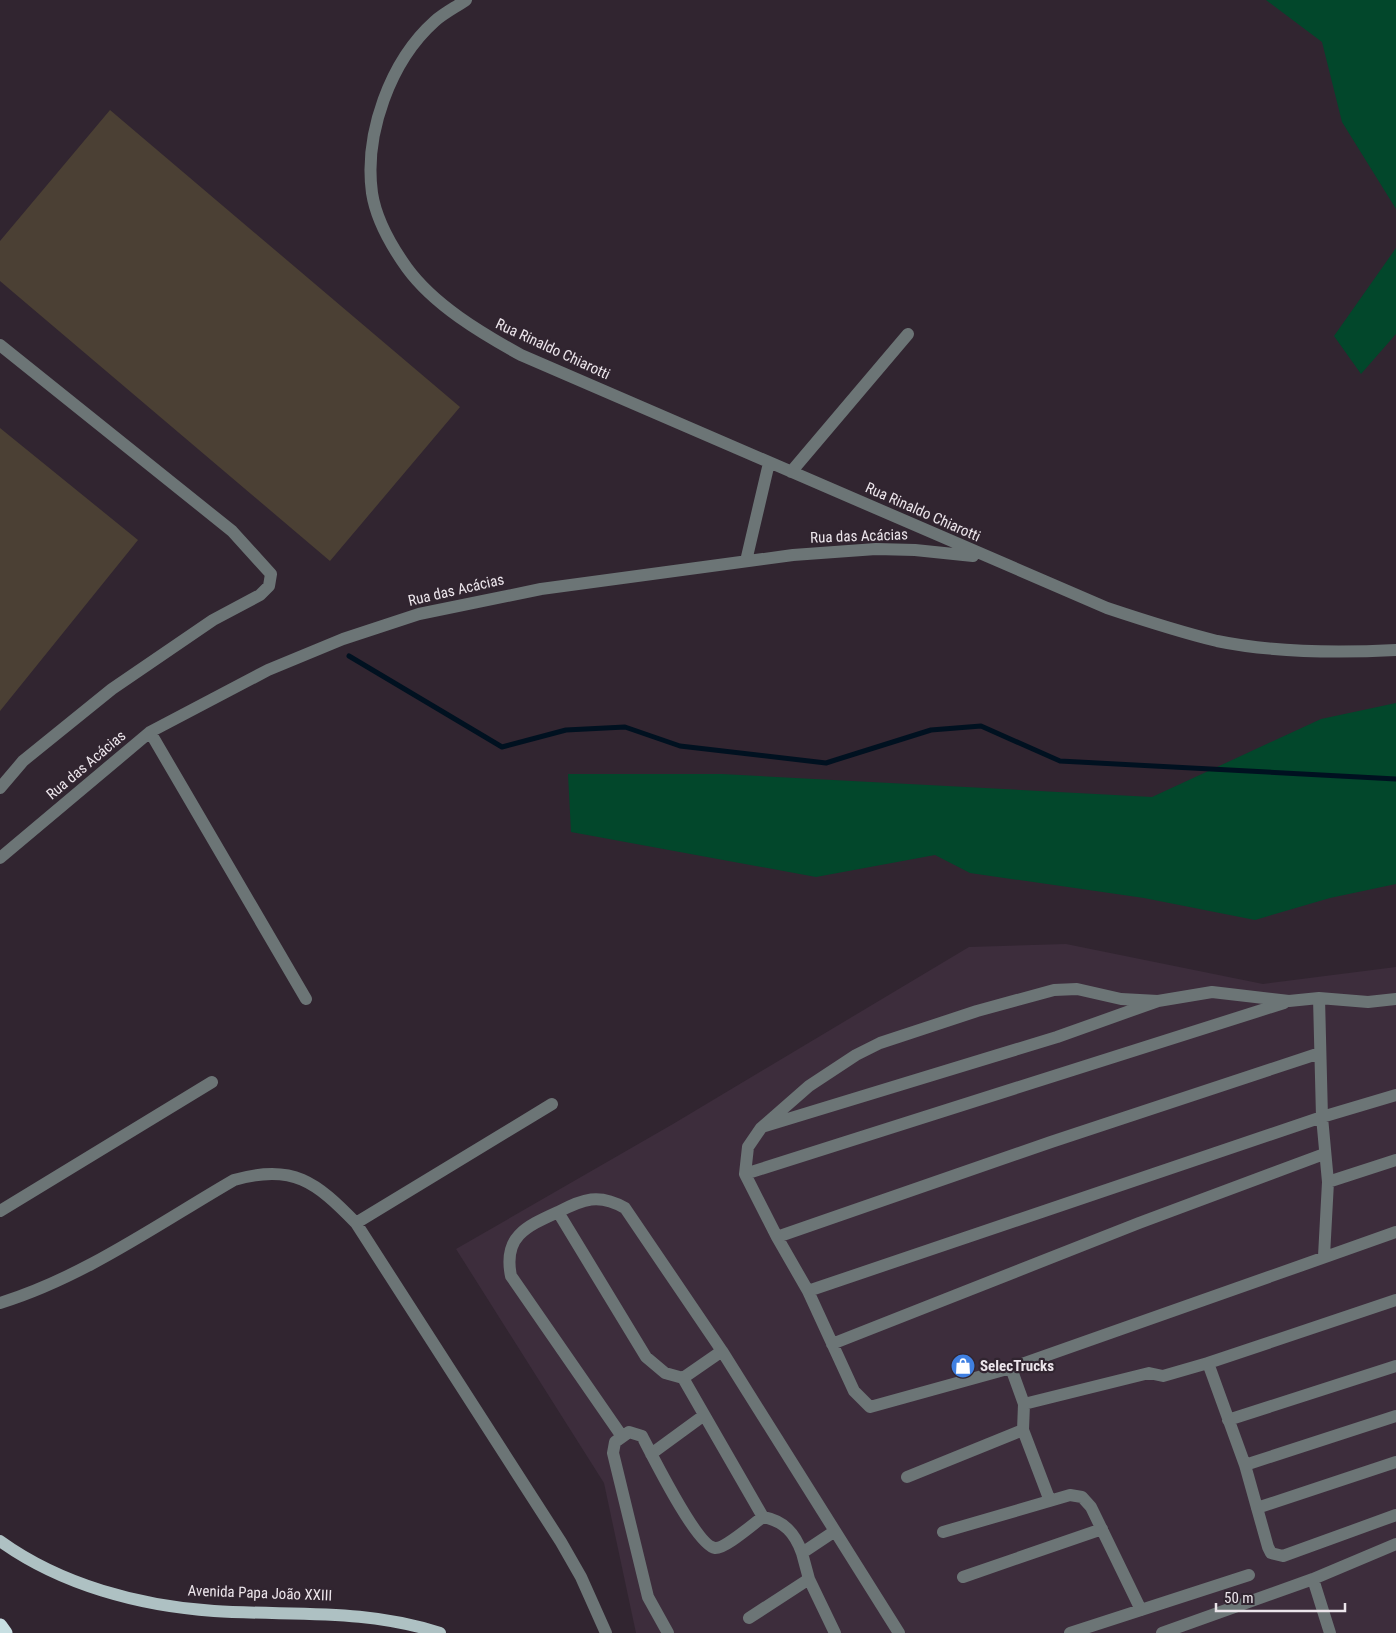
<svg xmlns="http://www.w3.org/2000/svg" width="1396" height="1633" font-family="'Roboto Condensed',sans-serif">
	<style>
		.built { fill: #3d2d3c }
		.green { fill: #02472b }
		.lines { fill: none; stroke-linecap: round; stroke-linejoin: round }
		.stream { stroke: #001120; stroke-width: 5 }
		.building { fill: #4b4034 }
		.minor { stroke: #6c7576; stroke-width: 12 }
		.major { stroke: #aec1c3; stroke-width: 12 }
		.highway { stroke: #c8dfe2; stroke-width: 15 }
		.labels { text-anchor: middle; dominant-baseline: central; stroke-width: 4.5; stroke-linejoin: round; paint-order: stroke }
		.street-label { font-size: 15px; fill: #ece5eb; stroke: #312530 }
		.poi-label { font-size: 15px; font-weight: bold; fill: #ece5eb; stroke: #312530; text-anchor: start }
	</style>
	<rect width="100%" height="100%" fill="#312530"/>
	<!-- built -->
	<path class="built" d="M1066,944l197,40 133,-17v666h-760l-32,-150 -148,-234 217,-125 296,-177z"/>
	<!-- green -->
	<path class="green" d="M1266,0h130v209l-54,-87 -20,-80z
		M1396,248v86l-35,40 -27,-38z
		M1396,703v181l-66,14 -75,22 -111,-22 -174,-25 -35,-18 -119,22 -245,-45 -3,-58h154l430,23 169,-78z"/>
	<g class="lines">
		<!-- stream -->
		<path class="stream" d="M349,656l153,91 64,-17 59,-3 55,19 146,17 105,-33 50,-4 79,35 336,18"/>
	</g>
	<!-- building -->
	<path class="building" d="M110,110l350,297 -130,154 -330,-280v-40z
		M0,428l138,112 -138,171z"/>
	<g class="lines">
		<!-- minor -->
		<path class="minor" d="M466,0c-10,7 -22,13 -31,21 -45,40 -71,113 -63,172 4,26 20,54 35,75 27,37 74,65 114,87l586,253c36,12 73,24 110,33 58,12 120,12 179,9
			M0,345l232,186 39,43 -2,12 -9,9 -47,25 -101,69 -89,72 -23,27
			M791,472l117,-138
			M746,561l23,-98
			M150,732l156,267
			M0,858l150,-126 118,-62 75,-31 76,-25 122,-25 252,-34 83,-6 39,1 58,6
			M1319,998l3,119 6,65 -4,74
			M765,1126l292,-89 101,-36 54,-9 77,9 30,-3 49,4 28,-3
			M745,1174l539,-171
			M1328,1182l68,-22
			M0,1211l212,-129
			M558,1212c25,-13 41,-19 67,-4l97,143
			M356,1223l196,-119
			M777,1237l274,-95 269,-89
			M808,1291l514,-174 74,-22
			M0,1303c84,-26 158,-79 234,-123 59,-17 82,2 122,43l205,319 20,35 25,56
			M832,1344l307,-121 185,-69
			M1208,1363l188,-63
			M1011,1368l385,-136
			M683,1378l39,-27 177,282
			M1024,1404l125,-31 14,3 45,-13 37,102 23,82 3,6 12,3 113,-41
			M1228,1420l168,-54
			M1023,1430l27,71
			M621,1435l-110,-159c-8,-39 14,-49 47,-64l88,145 19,16 18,5 80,139c-9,6 -38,32 -48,31 -18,-2 -63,-93 -73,-112l-13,-4 -14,10 -2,11 35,144 20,36
			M651,1454l52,-38
			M1245,1465l151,-49
			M907,1477l116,-47 1,-26 -13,-36 -141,39 -16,-16 -46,-100 -31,-54 -32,-63 3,-27 13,-19 48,-42 47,-31 24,-12 97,-32 77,-21 23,-1 44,10 37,2
			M1257,1508l139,-46
			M763,1517c21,4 32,16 39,36
			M943,1532l127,-37 12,2 9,10 50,103
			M963,1577l139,-48
			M1313,1579l17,54
			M749,1618l60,-39
			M835,1633l-26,-54 -7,-26 33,-22
			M1070,1633l179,-58
			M1162,1633l151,-54 83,-35"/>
		<!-- major -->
		<path class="major" d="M0,1541c61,44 140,65 214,70 79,5 150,-3 226,22"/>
		<!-- highway -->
		<path class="highway" d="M0,1626l5,7"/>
	</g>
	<!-- icons -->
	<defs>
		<symbol id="shop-disc" viewBox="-11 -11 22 22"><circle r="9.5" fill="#3f7fe0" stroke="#312530"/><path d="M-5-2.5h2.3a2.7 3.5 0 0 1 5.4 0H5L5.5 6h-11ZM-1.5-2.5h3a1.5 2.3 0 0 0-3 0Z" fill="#fff"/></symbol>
	</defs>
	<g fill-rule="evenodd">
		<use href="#shop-disc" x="949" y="1352" width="28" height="28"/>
	</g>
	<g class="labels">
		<!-- street labels -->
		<g class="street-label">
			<text transform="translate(553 349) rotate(25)">Rua Rinaldo Chiarotti</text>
			<text transform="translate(923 512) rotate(24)">Rua Rinaldo Chiarotti</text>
			<text transform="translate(859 536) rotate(-2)">Rua das Acácias</text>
			<text transform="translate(456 590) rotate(-13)">Rua das Acácias</text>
			<text transform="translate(86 765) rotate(-40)">Rua das Acácias</text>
			<text transform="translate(260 1593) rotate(2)">Avenida Papa João XXIII</text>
		</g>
		<!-- poi labels -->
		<g class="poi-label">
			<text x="980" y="1366">SelecTrucks</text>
		</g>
	</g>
	<!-- scale -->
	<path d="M1216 1603v8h129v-8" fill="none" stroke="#ece5eb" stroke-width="2.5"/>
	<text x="1224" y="1603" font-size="15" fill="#ece5eb" stroke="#312530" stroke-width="4" paint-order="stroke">50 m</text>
</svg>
